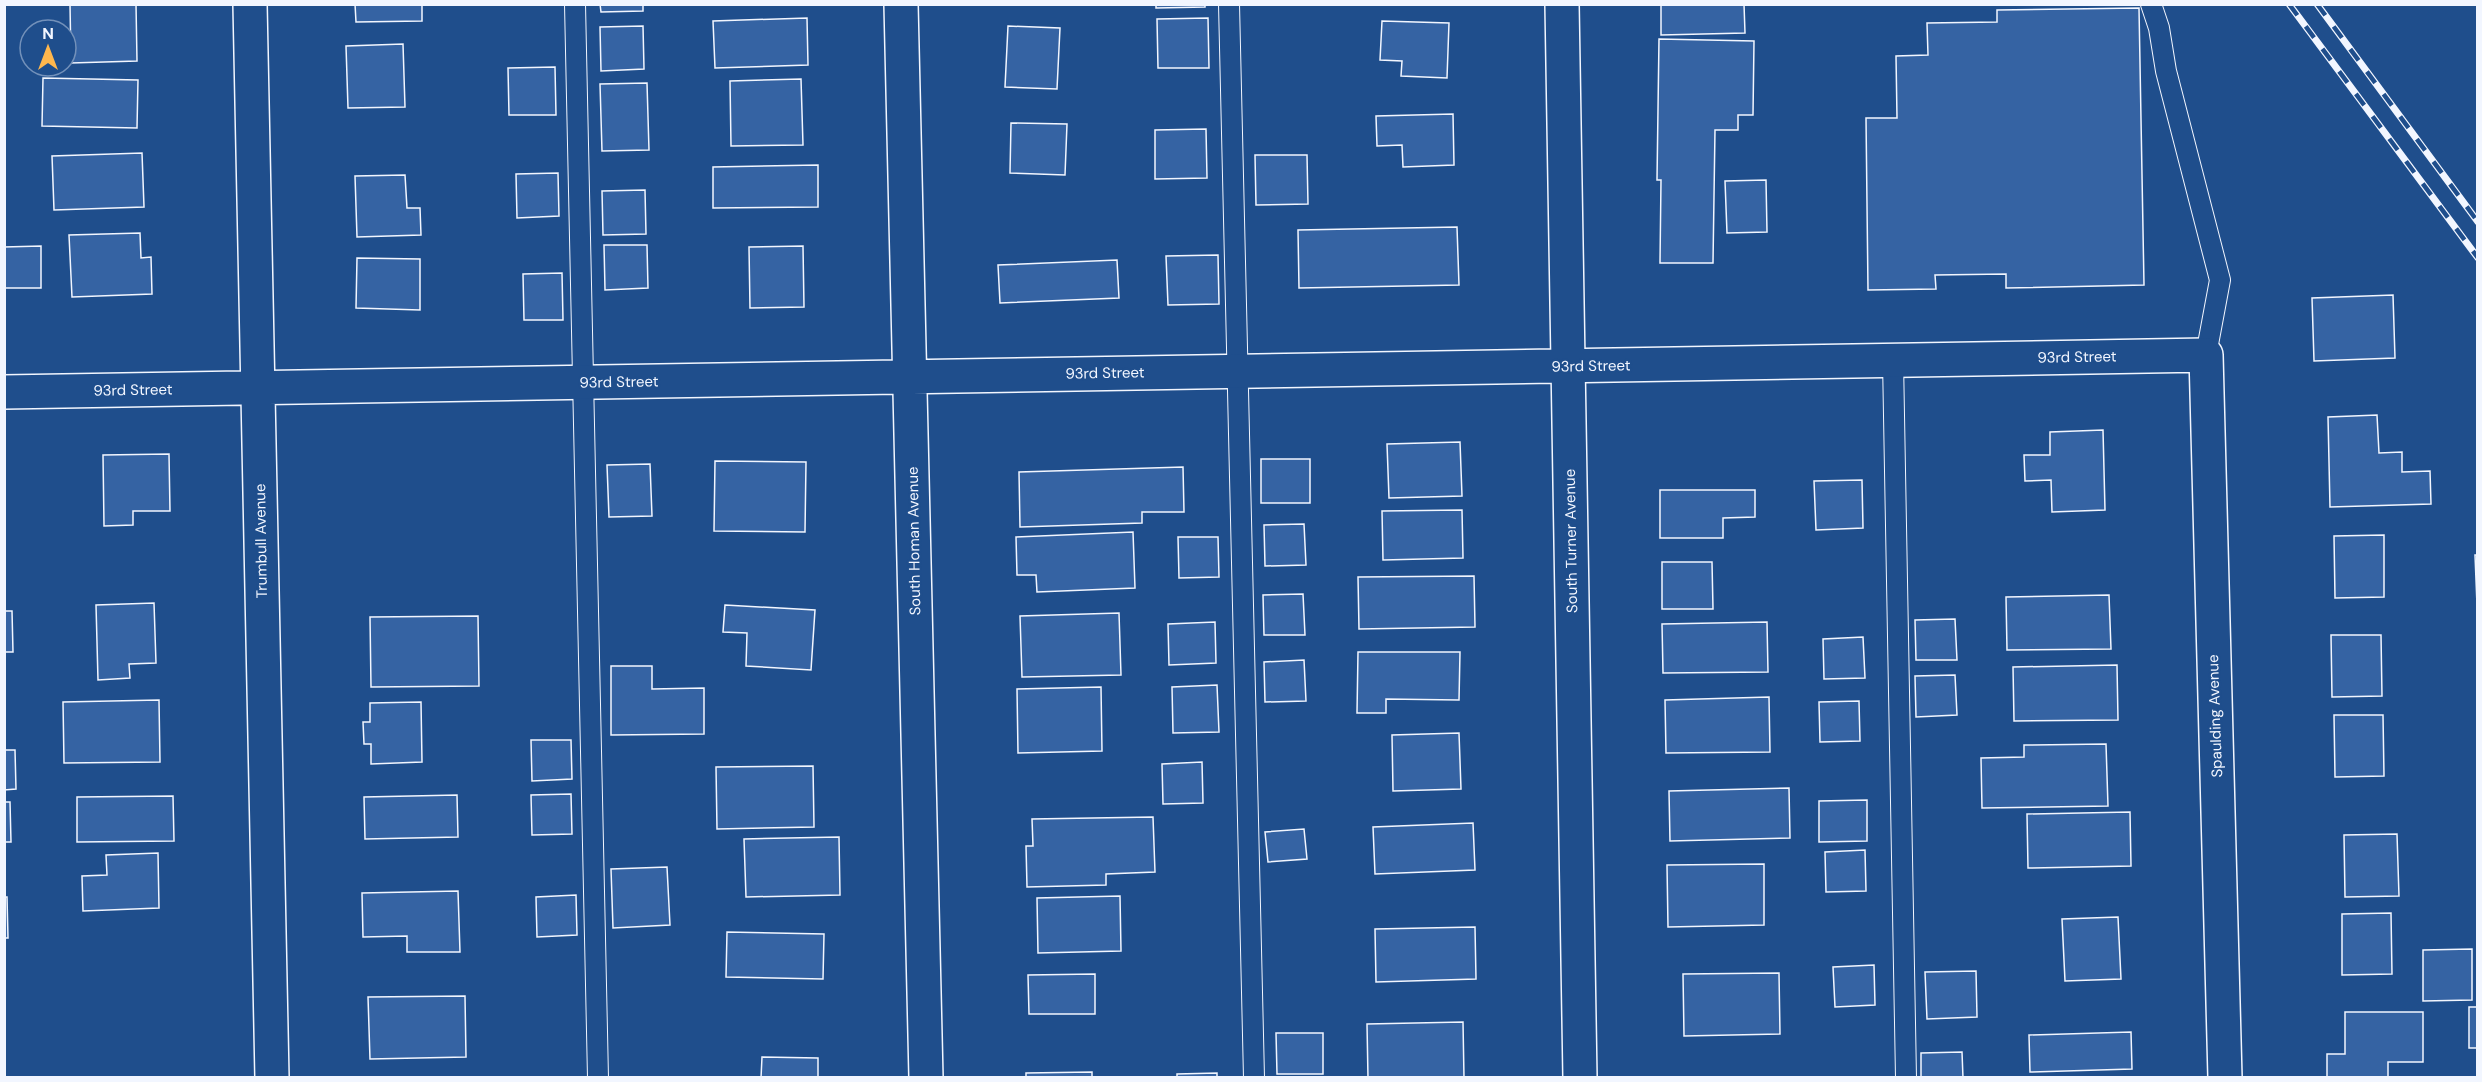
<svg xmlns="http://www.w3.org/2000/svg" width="2482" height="1082" font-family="'DM Sans',sans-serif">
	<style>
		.building { fill: #3563a3; stroke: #f2f6ff; stroke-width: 1.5 }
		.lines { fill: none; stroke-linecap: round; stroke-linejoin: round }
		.lane-casing { stroke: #f2f6ff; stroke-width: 22 }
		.street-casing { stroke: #f2f6ff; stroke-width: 36 }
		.lane { stroke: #1f4e8c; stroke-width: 20 }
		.street { stroke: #1f4e8c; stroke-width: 33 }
		.rail-casing { stroke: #f2f6ff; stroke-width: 7 }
		.rail { stroke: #1f4e8c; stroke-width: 4.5; stroke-dasharray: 14; stroke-linecap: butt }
		.labels { text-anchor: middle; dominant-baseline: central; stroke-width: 4.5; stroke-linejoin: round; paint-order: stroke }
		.street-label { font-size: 15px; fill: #f2f6ff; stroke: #1f4e8c }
	</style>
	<rect width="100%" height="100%" fill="#1f4e8c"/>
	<!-- building -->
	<path class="building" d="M70,4h66l1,57 -66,2z
		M355,4h67v17l-66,1z
		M600,4h43v7l-42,1z
		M1156,4h49v3l-49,1z
		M1661,4h83l1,29 -84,2z
		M2139,8l5,277 -138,3v-14l-71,1 1,14 -68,1 -2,-172h31l-1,-62 32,-1 -1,-32 70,-1v-12z
		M807,18l1,47 -93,3 -2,-47z
		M1208,18l1,50h-51l-1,-49z
		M1382,21l67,2 -2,55 -46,-2 1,-15 -22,-1z
		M643,26l1,43 -43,2 -1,-44z
		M1008,26l52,2 -3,61 -52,-2z
		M1659,39l95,2 -1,74h-15v15h-23l-2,133h-53l1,-83h-4z
		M403,44l2,63 -57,1 -2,-62z
		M555,67l1,48h-47l-1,-47z
		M43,78l95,2 -1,48 -95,-2z
		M801,79l2,66 -72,1 -1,-65z
		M647,83l2,67 -47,1 -2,-67z
		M1453,114l1,51 -51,2 -1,-22 -25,1 -1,-30z
		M1011,123l56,1 -2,51 -55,-2z
		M1206,129l1,49 -52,1v-49z
		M142,153l2,54 -90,3 -2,-54z
		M1255,155h52l1,49 -52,1z
		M818,165v42l-105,1v-41z
		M558,173l1,43 -42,2 -1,-44z
		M405,175l2,33h13l1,27 -64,2 -2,-61z
		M1766,180l1,52 -40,1 -2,-52z
		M645,190l1,44 -43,1 -1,-44z
		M1457,227l2,58 -160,3 -1,-58z
		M140,233l1,25 10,-1 1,37 -80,3 -3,-62z
		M604,245h43l1,43 -43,2z
		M41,246v42h-37v-41z
		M803,246l1,61 -54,1 -1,-61z
		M1218,255l1,49 -51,1 -2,-49z
		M357,258l63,1v51l-64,-2z
		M1117,260l2,38 -119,5 -2,-38z
		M562,273l1,47h-39l-1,-46z
		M2393,295l2,63 -81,3 -2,-63z
		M2377,415l2,38 23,-1v20l28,-1 1,33 -101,3 -2,-90z
		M2103,430l2,80 -53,2 -1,-32 -26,1 -1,-26h26v-23z
		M1460,442l2,54 -73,2 -2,-54z
		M169,454l1,57h-37v14l-29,1 -1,-71z
		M1261,459h49v44h-49z
		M715,461l91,1 -1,70 -91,-1z
		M650,464l2,52 -43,1 -2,-52z
		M1183,467l1,45h-42v11l-122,4 -1,-55z
		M1862,480l1,48 -47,2 -2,-49z
		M1660,490h95v27l-32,1v20h-63z
		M1462,510l1,48 -80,2 -1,-49z
		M1304,524l2,41 -41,1 -1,-41z
		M1133,532l2,56 -98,4 -1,-17h-19l-1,-38z
		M2384,535v62l-49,1 -1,-62z
		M1178,537h40l1,40 -40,1z
		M2475,555h3v50h-1z
		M1662,562h50l1,47h-51z
		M1474,576l1,51 -116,2 -1,-52z
		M1303,594l2,41h-41l-1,-40z
		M2109,595l2,54 -104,1 -1,-53z
		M154,603l2,60 -27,1 1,14 -32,2 -2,-75z
		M725,605l90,5 -4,60 -65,-4 1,-33 -24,-1z
		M4,611h8l1,41h-9z
		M1119,613l2,62 -99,2 -2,-61z
		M478,616l1,70 -108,1 -1,-70z
		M1955,619l2,41h-41l-1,-40z
		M1215,622l1,41 -47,2 -1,-41z
		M1767,622l1,50 -105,1 -1,-49z
		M2331,635h50l1,61 -50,1z
		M1863,637l2,41 -41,1 -1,-40z
		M1358,652h102l-1,48 -73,-1v14h-29z
		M1304,660l2,41 -41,1 -1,-40z
		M2117,665l1,55 -104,1 -1,-54z
		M611,666h41v23l52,-1v46l-93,1z
		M1955,675l2,40 -41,2 -1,-41z
		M1217,685l2,47 -46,1 -1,-46z
		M1101,687l1,64 -84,2 -1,-64z
		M1769,697l1,55 -104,1 -1,-53z
		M159,700l1,62 -96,1 -1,-61z
		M1859,701l1,40 -40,1 -1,-40z
		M421,702l1,60 -51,2v-20h-7l-1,-22h7v-19z
		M2334,715h49l1,61 -49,1z
		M1459,733l2,56 -68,2 -1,-56z
		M531,740h40l1,39 -40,2z
		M2106,744l2,62 -126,2 -1,-50 43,-1v-12z
		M4,750h11l1,39 -12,1z
		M1202,762l1,41 -40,1 -1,-40z
		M813,766l1,61 -97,2 -1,-62z
		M1789,788l1,50 -120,3 -1,-50z
		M571,794l1,40 -40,1 -1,-40z
		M457,795l1,42 -93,2 -1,-42z
		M173,796l1,45 -97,1v-45z
		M1867,800v41l-48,1v-41z
		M4,802h6l1,40h-7z
		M2130,812l1,54 -103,2 -1,-54z
		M1153,817l2,55 -49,2v11l-79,2 -1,-41h7l-1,-27z
		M1473,823l2,47 -100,4 -2,-47z
		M1304,829l3,30 -39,3 -3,-30z
		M2397,834l2,62 -54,1 -1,-62z
		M839,837l1,58 -94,2 -2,-58z
		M1865,850l1,41 -40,1 -1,-40z
		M158,853l1,55 -76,3 -1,-35 25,-1 -1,-20z
		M1764,864v61l-96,2 -1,-62z
		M667,867l3,58 -57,3 -2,-59z
		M458,891l2,61h-53v-16l-44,1 -1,-44z
		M576,895l1,40 -40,2 -1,-40z
		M1120,896l1,55 -83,2 -1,-55z
		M4,897h3l1,41h-4z
		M2391,913l1,61 -50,1v-61z
		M2118,917l3,62 -56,2 -3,-62z
		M1475,927l1,52 -100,3 -1,-53z
		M727,932l97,2 -1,45 -97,-2z
		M2472,949v51l-49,1v-51z
		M1874,965l1,40 -40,2 -2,-40z
		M1976,971l1,46 -50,2 -2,-47z
		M1779,973l1,61 -96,2 -1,-62z
		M1095,974v40h-66l-1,-39z
		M465,996l1,61 -96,2 -2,-62z
		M2469,1007h9v41h-9z
		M2345,1012h78v50h-35v16h-61v-24h18z
		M1463,1022l1,56h-96l-1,-54z
		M2131,1032l1,37 -102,3 -1,-37z
		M1276,1033h47v41h-46z
		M1962,1052l1,26h-42v-25z
		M762,1057l56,1v20h-57z
		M1092,1072v6h-66v-5z
		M1217,1073v5h-40v-4z"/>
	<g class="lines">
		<defs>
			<path id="lane" d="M575,4l23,1074
				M1229,4l25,1074
				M2151,4l8,24 7,43 54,209 -14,75
				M1893,360l13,718"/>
			<path id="street" d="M250,4l22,1074
				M901,4l25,1074
				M1562,4l18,1074
				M4,392l2202,-37 19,723"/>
		</defs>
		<!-- lane casing -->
		<use href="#lane" class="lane-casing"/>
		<!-- street casing -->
		<use href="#street" class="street-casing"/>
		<!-- lane -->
		<use href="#lane" class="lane"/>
		<!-- street -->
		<use href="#street" class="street"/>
		<defs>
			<path id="rail" d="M2289,4l189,254
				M2317,4l161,218"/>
		</defs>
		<!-- rail casing -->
		<use href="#rail" class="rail-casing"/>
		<!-- rail -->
		<use href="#rail" class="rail"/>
	</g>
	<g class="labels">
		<!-- street labels -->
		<g class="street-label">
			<text transform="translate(2077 357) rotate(-1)">93rd Street</text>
			<text transform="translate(1591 366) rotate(-1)">93rd Street</text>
			<text transform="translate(1105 373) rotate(-1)">93rd Street</text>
			<text transform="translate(619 382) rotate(-1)">93rd Street</text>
			<text transform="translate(133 390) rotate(-1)">93rd Street</text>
			<text transform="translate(261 541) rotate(-91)">Trumbull Avenue</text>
			<text transform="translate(914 541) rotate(-91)">South Homan Avenue</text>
			<text transform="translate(1571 541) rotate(-91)">South Turner Avenue</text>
			<text transform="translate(2215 716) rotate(-92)">Spaulding Avenue</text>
		</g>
	</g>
	<!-- border -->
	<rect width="2482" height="1082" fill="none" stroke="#f2f6ff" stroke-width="12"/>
	<!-- north arrow -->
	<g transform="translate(48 48)"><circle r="28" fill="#1f4e8c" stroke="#7391ba" stroke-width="1.5"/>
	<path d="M0-4.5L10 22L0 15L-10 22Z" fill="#ffb74d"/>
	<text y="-9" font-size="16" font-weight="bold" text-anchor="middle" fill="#f2f6ff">N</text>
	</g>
</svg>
